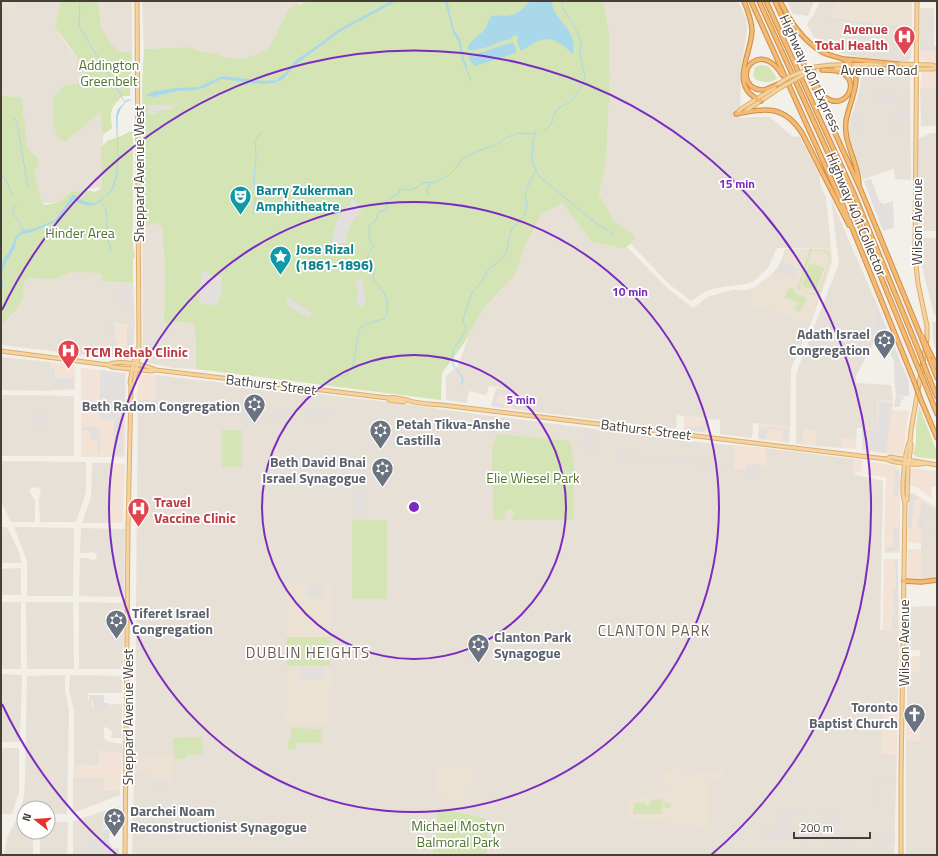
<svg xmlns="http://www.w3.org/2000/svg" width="938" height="856" font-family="'Titillium Web',sans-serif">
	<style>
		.residential { fill: #e7e0d7 }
		.commercial { fill: #f3e3d6 }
		.education { fill: #ebe2d4 }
		.green { fill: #d4e4b5; fill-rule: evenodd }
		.parking { fill: #e2dfdd }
		.water { fill: #aad8eb }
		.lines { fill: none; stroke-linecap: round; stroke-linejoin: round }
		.stream { stroke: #aad8eb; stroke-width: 1 }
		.major-casing { stroke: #dbae6f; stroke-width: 5 }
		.highway-casing { stroke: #d18d44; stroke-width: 5.5 }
		.major { stroke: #f6d39e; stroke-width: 3 }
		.highway { stroke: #f3ba74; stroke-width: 3.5 }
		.major-bridge-casing { stroke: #dbae6f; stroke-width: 5; stroke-linecap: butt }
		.highway-bridge-casing { stroke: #d18d44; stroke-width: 5.5; stroke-linecap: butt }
		.major-bridge { stroke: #f6d39e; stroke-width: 3 }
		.highway-bridge { stroke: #f3ba74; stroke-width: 3.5 }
		.ring { fill: none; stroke: #7b2cbf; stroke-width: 2 }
		.labels { text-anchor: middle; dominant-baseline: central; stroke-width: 3.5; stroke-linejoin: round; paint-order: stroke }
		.health-label { font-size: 14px; font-weight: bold; fill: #be3a42; stroke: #fff; text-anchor: start }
		.park-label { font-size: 14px; fill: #51742f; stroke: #fff }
		.street-label { font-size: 14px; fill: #463f38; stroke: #fff }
		.culture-label { font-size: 14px; font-weight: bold; fill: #0d838f; stroke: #fff; text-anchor: start }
		.worship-label { font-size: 14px; font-weight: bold; fill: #5b616d; stroke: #fff; text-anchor: end }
		.neighbourhood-label { font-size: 15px; letter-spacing: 1px; fill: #685b50; stroke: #fff }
		.centre { fill: #7b2cbf; stroke: #fff; stroke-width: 2 }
		.ring-label { font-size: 12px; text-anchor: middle; font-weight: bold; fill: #7b2cbf; stroke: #fff; stroke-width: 3.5; stroke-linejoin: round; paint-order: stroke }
	</style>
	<rect width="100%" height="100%" fill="#f3efe9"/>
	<!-- residential -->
	<path class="residential" d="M16,1h44l-5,28 24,32 9,16v5l-23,3 -10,23 -1,4 16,26 5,-6 25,-20 3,23 -1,52 -32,5 -10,11h-18l-9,-33 6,-3 -1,-10 -6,-4 -5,-7 -3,-15v-19l-12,-16 -11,-1v-87h15z
		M98,1h34v52l-15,-2 -17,-25 1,-5z
		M142,1h164l-18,9 -16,32 -5,7 -11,6 -14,4 -19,-2 -5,-4 -17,-1 -12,-5 -45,2z
		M603,1h135l8,18 1,9 -6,42 -1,48 15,-1h15l23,20 6,-1 21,39v8l6,14 5,51h-54l-9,20 -14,13 -8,3 -30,4 -12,4 -13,9 -22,-17 -39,-41 5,-6 -22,-17 -14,-26 7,-31 4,-85 -1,-45z
		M787,1h27l-6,15 -15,-2z
		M820,1h17l-6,16 81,10 -1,30 -3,5 -43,-4 -25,-5 -26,-16 -7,-12 3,-6 4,-4z
		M920,8h14v38h3v16h-2v-11h-15z
		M862,76l48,1 1,103 -16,-1 -1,-10 -31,10 -14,-41v-16l8,-22z
		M920,88h17v38h-16z
		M931,133h6v98h-18l-1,-92z
		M831,199l44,101 -1,34 1,6 -19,36v7l35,2 2,16 -16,-1v29l-20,-1 -1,12 -14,-1v9l-27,-2 1,-15 -12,-1 -1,15 -7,-2v-67l1,-5 42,-108z
		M562,203l30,39 33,7 2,-2 40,41 26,20 15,-11 13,-4 12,-3h14l8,-3 -3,20 17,1 42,15 -20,45 -1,59 -37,-4 -1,15 -32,-4v-14l-43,-5 -1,14 -164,-20v-14l-3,-1 1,-5 -21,-3 -3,9 -17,-4 -2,12 -21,-3v-24l12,-10 12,-34 12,-22 34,-36 8,-26 17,-33z
		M156,223l6,2 3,44 -1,54 21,-1 10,1 1,46 -23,-1 -28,-6 -2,-16 -1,-119z
		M923,238h14v77h-3l-12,-49z
		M102,262v19l31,2 2,42 -25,-2v35l-109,-13v-21l10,-8 16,-42z
		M932,322h5v29l-3,-5z
		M1,357l50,5 -1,29 -49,-1z
		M156,375l249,29 56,8 245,31 59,5 89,11 -1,15 30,7 -3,149 19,1 -1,82h-15l-1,40 15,2 -3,100h-762l4,-156v-93l2,-206h17z
		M1,395l73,1v60h-73z
		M1,461l85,1v30l-10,30h-36l-1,-23 2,-9 -5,-3 -5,1 -2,3 6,10v21h-24l-10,-20z
		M92,463h20l-1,42h-3v18h-26l9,-26z
		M937,509v346h-31v-114l14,-1 -1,-28 -12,-1v-40l13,1v-22h-14l2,-43 29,-1v-29l-16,2v-51l12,-1 -6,-5z
		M1,527h6l13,27 1,9h-20z
		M14,527l60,1 -1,68h-46v-35z
		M81,528l44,1 -1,68 -45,-1 1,-38h8l6,3 2,-2 1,-5 -5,-2 -5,1h-7z
		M21,568v27h-20v-26z
		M1,602h20v67h-20z
		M26,602h47l1,67h-47z
		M79,602l45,1 -1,66h-44z
		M1,674l21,1 -2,67h-19z
		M65,675v16l4,20 -2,103h-19v-6h-24v6h-6l5,-13 2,-18 2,-107z
		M70,675l52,1v17h-34v8l4,1v7h17l1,-5h12v34h-11l1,-6 -4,-4 -4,-1v10l2,4 16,3 1,10 -24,-3v15l-25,-1v-54l-5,-22z
		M1,748h18v44l-7,22h-11z
		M73,777l31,1v12l16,-1v6l-47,18z
		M104,811l-1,36 16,1v7h-46v-34z
		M15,822h9v10h9v23h-29l3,-17z
		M48,822h20l-1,33h-27v-23h8z"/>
	<!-- commercial -->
	<path class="commercial" d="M920,51h15v11l-7,1 -8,-3z
		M924,72h13v16h-17l2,-15z
		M110,323l25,2 -1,16 -6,18 -18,-1z
		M51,362l24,3v25l-25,1z
		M81,368l45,5 -1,84h-44z
		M140,374l16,1v25h-20z
		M496,388l14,1 -1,5h3v15l-21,-3z
		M877,400l16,1v9l16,1 -6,44 -40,-4 -1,-23h15z
		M684,416l24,3v14l-24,-3z
		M758,424l32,3v16l-32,-4z
		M804,430l12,1 -1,15 -12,-1z
		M842,439l14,1v9l-14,-1z
		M734,445l31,3 2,17 -21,-1v5h-12z
		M854,459l8,1 -1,11 -8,3z
		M868,461l28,5 3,2 1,4v81h-16l2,-76 -19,-2z
		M112,463l13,1 -2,59h-15v-18h3z
		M909,468l28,3v15l-6,1 1,11 -12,-8v-2l-12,-3z
		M913,493l24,15 -10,14 7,5 -13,1v16l-13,-2 1,-47z
		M908,549h13v30h-14z
		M884,559h14l1,72h-16z
		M907,656h13v16l-13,-1z
		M883,713h15l-1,42 -15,-1z
		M906,718h14v23h-14z
		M99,751l24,3 -3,35 -16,1v-12l-31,-1 1,-12 25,1z
		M117,806l4,2v20h-17v-16z"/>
	<!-- education -->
	<path class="education" d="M1,1h15v7h-15z
		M837,1h75v26l-81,-10z
		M831,248l1,15 -21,60 -42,-15 -17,-1 3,-20 16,-12 9,-11 5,-15z
		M287,583h43v54h-43z
		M287,666h43l-1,60 -43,-1z
		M149,754h23l-1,34 -20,2v-13l-3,-4 -15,-1v-15l15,1z
		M678,764l5,13 23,-5 18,-1v9h-15v48l-82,-11v-17l10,-1 16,-4 14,-7 -5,-12z
		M438,767h33v22h-4l-7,14 -22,-6z"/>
	<!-- green -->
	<path class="green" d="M60,1h38l3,20 -1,5 17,25 15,2 -2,43h-7c-13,11 -13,16 -11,32l-9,7 -3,-23 -35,30c-16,-6 -10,-32 -12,-45l12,-12 23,-3c-1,-13 -23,-43 -33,-53z
		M306,1h297l6,32 1,45 -4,85 -7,31 14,26 23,17 -11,12 -33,-7 -30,-39 -21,12 -17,33 -8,26 -34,36 -17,32 -23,31 -1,27 -245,-31 -1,-45 -10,-2 -21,1 1,-54 -3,-43 -6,-3 -14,4 2,-37 -2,-104 2,-37 46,-2 11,5 17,1 5,4 19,2 14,-4 11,-6 5,-7 16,-32 9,-6 4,1z
		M761,65l7,1 9,12c-6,6 -13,4 -21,2l-3,-5 2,-8z
		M1,95l21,3 5,48 5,7 6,4 1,10 -5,3 8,33 3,2 15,-3 10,-10 17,-2 8,2 5,-3 2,-4 -1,-37 7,-8c9,-1 17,-7 25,-9v115l2,13 -2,-1v25l-31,-2v-8l-28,-1 -8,2 -10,5 -28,-1c-9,9 -2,13 -6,21 -2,7 -14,21 -21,25z
		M810,248l2,1v1h14l3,3 1,5 -9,33c-6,7 -16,3 -21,-3l-1,2 -2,-1zM813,251h12l3,4 1,4 -9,30c-5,8 -17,4 -20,-3l11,-33z
		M809,263l15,5 -8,23 -14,-5z
		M790,288l5,2 -1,3 13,5 -7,14 -5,-2 3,-8 -14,-4 4,-9h1z
		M919,406l18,46v7l-20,-2 -4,-3 3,-12v-14z
		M222,430h20v37h-20z
		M497,434l73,7 4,19v60h-63l3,-7 -1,-3 -3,-1 -5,2 1,9 -13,-1 -1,-71z
		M352,520h35v79h-35z
		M287,637h43v29h-43z
		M291,728l31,1v14h-26l-1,7 -7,-1v-9h3z
		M202,737l1,17 -17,1v4h-11v-4h-1l-1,-17z
		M662,799v7h1v-4l8,1 -1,5 -8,-1v7h-29l1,-11 11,-1v3l5,1v-6z
		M439,808l48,11v36l-53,-2 -1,-2 3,-12 1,-29z"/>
	<!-- parking -->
	<path class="parking" d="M930,16h3l-1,35h-12v-5l10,-1z
		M827,18l84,10 -1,2 -83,-10z
		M877,88h7v9l13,-2v2h2l1,4 -22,2z
		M153,105h20v4l-16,2v3h-9v-8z
		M895,111h14v6h-8l-1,-2v13l-9,2 -1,-4 4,-2 -1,-12h2z
		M853,112h9l1,8 -5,1 2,7 -6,1z
		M871,179l8,22 5,3 9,-3 1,27 -11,3 -19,-50z
		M354,200l8,11 -6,6 -6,9 -3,7 -1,10h-14l2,-13 4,-12 9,-12z
		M781,261l17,8 -4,10 -18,-8z
		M202,271l6,1v3l14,1 -1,22h-3v7l-19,-1z
		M362,279l3,15v6l-2,7 -7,-3 2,-14 -3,-9z
		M122,285h9v27h-5v-14h-8v-8h1l1,-3h2z
		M290,296l3,5 19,11 -3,6 -17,-9 -7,-8z
		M875,300l34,82v14h-12l7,1 -1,3h-2l-1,7h-6l2,-11 -2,-22 1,-3 -1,-1v-8l-8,-20 -11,-2 -1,-6z
		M110,323l5,1v18h3l-2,13h-5z
		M127,325l7,1v14l-2,8h-5z
		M165,350h5v4h6v8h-8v-3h-3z
		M55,367v11h19v10l-23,1 -1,-21z
		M100,370l25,4 -2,81 -10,1 1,-35 -1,-2 -12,1 -1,-2z
		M496,389l13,1v5h-11l-2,7 8,2v4l-13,-2z
		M227,402h31v5h-14v-3h-2v8h-2v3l-14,-1z
		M879,402l13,1 -6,50 -23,-4 -1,-19h3v-1h13z
		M243,408h15v5l-9,2v14h-6z
		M272,409h9l-1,13 -9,-1z
		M310,410h19v7h-23v-4h4z
		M33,411l11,1v14h-11z
		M504,420l4,1 -1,12 -16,-1v-5l12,1z
		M703,421h4l-1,9 -2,-1v3l-19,-2 1,-4 17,1z
		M767,426l22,3 -2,13 -5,-1 1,-11 -15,-2 -2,11 -7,-1 1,-10 7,1z
		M82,427h16v2l2,2v3h-2v2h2v17h-2v2l-1,-15h-6l-1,-8 -1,-2h-7z
		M588,432h6l-1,17 -4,-1v-3h-10v-4h9z
		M387,438h13l-1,10h-10v-6l-2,-1z
		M618,454l44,4 61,7 -1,3 -18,-3 -76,-7v5h-11z
		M353,464h13v49h-13z
		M747,465h13v12l-13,-1z
		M895,470h4l-1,26h-4z
		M909,493l9,4 1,3h-5l-1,15h-1v13h-4z
		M921,501l16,10 -10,11 -3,-2h-1l10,9h-13l-2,-1v-11h2z
		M893,529h6v21l-13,2v-5h9z
		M894,561h4v69h-6v-16h3l-2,-24 3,-1v-24l-2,-1z
		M308,585h16l-1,14 -17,-2v-11h2z
		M471,643l6,2v13h-8v-3l-2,-1z
		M299,668h26v11h-26z
		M89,695h15v8h5v6h-16v-8h-4z
		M877,776l20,1v2l-18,1 -2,27 -2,-1z
		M152,779h16v8l-16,2z
		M111,808v20h-7v-17z
		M779,809h3l1,3h2l-1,-2h13v5h-1v-2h-10v4h2v16l9,1v6l-13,-2 -1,-3 -1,3 -16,-2v-6h5v2h9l-1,-14h2v-7h-3z
		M800,811l4,1v10l19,2 1,-9h-1v-3l4,1 2,1 -1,14 -27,-2v-2h-2z
		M834,813l6,1v21h-1v6l12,1v4l-16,-2v-4h-1z
		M803,827l24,2v2l5,-1 -1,13h-4v-11l-20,-1 -1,10h-4v-2h-2l1,-10h1z
		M105,829h12v2h-7l-1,13 3,1 -1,8h-8v-23h2z
		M893,831h2v7h-12l12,1v7h-3v-5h-14v-7h14z
		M88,836h4v2h3v2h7v13h-14z"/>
	<!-- water -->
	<path class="water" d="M391,1h6l-56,30 -46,34 -12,14 -9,4 -14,1 -39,-5 -15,8 -10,3 -18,1 -19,4 -3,2 -9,-1 -13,2 -9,5 -4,5 -3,8c-2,21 4,52 -4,71 -4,9 -12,10 -17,17 -7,2 -16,2 -21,-4h-3l-16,21 -25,11 -10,2 -3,2 -3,4 -1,8 -9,14 -4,10 1,14 -2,9 1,-30 2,-7 5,-6 7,-16 5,-5 15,-3 19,-8 11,-15 6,-10h3c6,6 11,8 20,8 4,-4 10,-5 14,-11 13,-17 7,-55 7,-76l2,-7 9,-9 18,-4 9,-5 23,-3 21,-1 25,-11 41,5 12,-1 8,-6 13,-15 14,-9 27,-20z
		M445,1h2l1,3 6,27c7,4 8,17 9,24 1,6 5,10 4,16l-5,-11 -3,-17 -6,-10z
		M530,1h22c0,14 14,22 19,34 3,6 3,13 2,20 -6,-7 -17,-16 -26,-16 -8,0 -19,8 -26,12l-4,-9 1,-5 -2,-2 -3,1 -3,3 -13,4 -9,4 -19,4c-4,-8 9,-14 14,-20 4,-3 5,-10 7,-14 5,-2 8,-2 13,-1 13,0 19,-6 27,-15z
		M511,43h3l2,7v3l-41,13 -3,-3 -4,-6 1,-2c15,-2 28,-9 42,-12z"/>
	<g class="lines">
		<!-- stream -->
		<path class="stream" d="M80,1l-1,19 1,8 45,74
			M467,71l4,10
			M12,118l3,1 2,5 11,62
			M536,131l-3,10 -1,18 1,5 6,12 54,45 21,14
			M543,132c12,-6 8,-16 15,-23 3,-4 8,-4 11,-7 7,-5 12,-15 16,-24l-5,-24 1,-12 -5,-12 -12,-20 -3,-9
			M1,176l5,4 7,17
			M428,195l-1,-6 3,-6
			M100,200l5,8 2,8v22l4,13
			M17,204l-4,6v3l11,17
			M253,214l3,-16 -2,-20 2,-21 -1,-16 2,-4 6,-6
			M338,377l9,-2 1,-4 4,-2c4,-14 4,-27 8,-41 7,-4 15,-8 24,-9 8,-13 1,-29 -10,-38l-1,-7 2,-4c-1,-2 -3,-3 -5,-5 -6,-7 0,-14 4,-19 -7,-7 -4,-12 -5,-21l6,-3 2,-6 3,-5 7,-1 1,-2 -2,-7 12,-7 2,-5c4,0 10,2 14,0 7,-4 10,-9 19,-6l15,-7 8,-8 7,-10 17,-8 16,-5 11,-8 13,-4 13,1 2,-2
			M462,384l1,-4 -2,-5 -8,-10 -1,-8 2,-9 11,-16 1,-5 -3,-5 2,-10 8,-21 8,-8 7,-13 15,-12 4,-7 1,-10 4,-12 13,-14 2,-9 -2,-12 2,-6 9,-18
			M322,385l6,-4"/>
		<defs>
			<path id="major" d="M897,64l36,1 4,2
				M814,67l17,-2 56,-1
				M835,69h98l4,-1
				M744,112l36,-24
				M737,113l4,-4 34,-22
				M1,351l107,14 4,2 39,4 4,-1
				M108,365c10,-6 38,0 48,5l232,28c6,-2 13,1 19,2 10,4 24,4 35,5l444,54 4,-2 47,8
				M131,386l3,-3 5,-31 -2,-351
				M388,398l1,2 15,2 1,-2
				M886,459c6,4 32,7 39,4
				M905,502l2,-2 1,-33 3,-22 -1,-4 1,-11 16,-91v-13l-9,-43 -3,-27 2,-255
				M125,855l3,-326 3,-143 -1,-4 6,-30 2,-4
				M901,855v-77l4,-276c-5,-8 0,-53 5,-61"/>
			<path id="highway" d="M744,1c4,10 8,20 8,30 -1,25 -24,55 9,70
				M751,1l91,202 72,178
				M759,1l90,198 68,166
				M766,1l89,195 65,158
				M775,1l85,187 62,151
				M780,1c10,20 22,39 42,51 9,5 24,5 30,13 11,14 -4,41 -6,56 -3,22 12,41 13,62
				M845,59l53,5
				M810,74c6,7 9,20 18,25 19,11 35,-21 9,-28 -4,-1 -10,-1 -15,-1
				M778,84c-5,2 -10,5 -15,6 -4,0 -8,-1 -12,-4 -16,-17 12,-44 31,-11
				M736,114c30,-6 48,-9 66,19l47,92
				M931,355l6,12
				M930,360l7,18
				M927,373l10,24
				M925,384l12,30
				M921,400l16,38
				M904,581l17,1 16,-2"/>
		</defs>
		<!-- major casing -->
		<use href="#major" class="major-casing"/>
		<!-- highway casing -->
		<use href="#highway" class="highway-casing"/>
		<!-- major -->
		<use href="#major" class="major"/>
		<!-- highway -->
		<use href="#highway" class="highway"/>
		<defs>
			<path id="major-bridge" d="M778,84l11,-7 25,-10
				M780,88l25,-14 12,-3"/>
			<path id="highway-bridge" d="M922,336l9,19
				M922,339l8,21
				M920,354l7,19
				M917,365l8,19
				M914,381l7,19"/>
		</defs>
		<!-- major-bridge casing -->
		<use href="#major-bridge" class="major-bridge-casing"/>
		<!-- highway-bridge casing -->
		<use href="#highway-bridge" class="highway-bridge-casing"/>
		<!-- major-bridge -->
		<use href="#major-bridge" class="major-bridge"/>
		<!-- highway-bridge -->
		<use href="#highway-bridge" class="highway-bridge"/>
	</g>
	<!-- distance rings -->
	<g class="ring">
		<circle cx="414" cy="507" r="152"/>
		<circle cx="414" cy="507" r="305"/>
		<path d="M117 855A457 457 0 0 1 2 704M2 310A457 457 0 1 1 711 855"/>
	</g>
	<!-- icons -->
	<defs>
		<symbol id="hospital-pin" viewBox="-11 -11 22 30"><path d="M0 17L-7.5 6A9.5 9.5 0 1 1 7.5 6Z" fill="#e0444e" stroke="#fff"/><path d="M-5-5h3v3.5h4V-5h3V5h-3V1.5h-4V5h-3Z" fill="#fff"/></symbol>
		<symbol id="theatre-pin" viewBox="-11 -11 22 30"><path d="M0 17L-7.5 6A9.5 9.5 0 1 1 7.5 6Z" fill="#0f9aa8" stroke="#fff"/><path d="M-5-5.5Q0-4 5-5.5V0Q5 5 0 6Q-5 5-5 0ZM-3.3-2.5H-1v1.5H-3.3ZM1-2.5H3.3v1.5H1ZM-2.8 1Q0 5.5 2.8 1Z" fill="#fff"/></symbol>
		<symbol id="sight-pin" viewBox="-11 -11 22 30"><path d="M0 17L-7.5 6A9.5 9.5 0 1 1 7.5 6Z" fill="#0f9aa8" stroke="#fff"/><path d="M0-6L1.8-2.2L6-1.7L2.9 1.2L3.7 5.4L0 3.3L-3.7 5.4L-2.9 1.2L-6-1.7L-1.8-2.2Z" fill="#fff"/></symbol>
		<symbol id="synagogue-pin" viewBox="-11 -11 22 30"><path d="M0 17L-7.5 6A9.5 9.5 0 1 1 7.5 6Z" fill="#6b7280" stroke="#fff"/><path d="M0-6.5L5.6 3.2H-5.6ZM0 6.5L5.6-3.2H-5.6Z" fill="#fff"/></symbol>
		<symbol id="church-pin" viewBox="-11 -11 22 30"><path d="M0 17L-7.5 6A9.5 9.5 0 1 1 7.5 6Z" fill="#6b7280" stroke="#fff"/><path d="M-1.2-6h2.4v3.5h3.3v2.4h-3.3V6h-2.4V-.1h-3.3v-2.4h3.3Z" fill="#fff"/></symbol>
	</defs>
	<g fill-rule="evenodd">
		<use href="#hospital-pin" x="892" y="24" width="25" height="34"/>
		<use href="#theatre-pin" x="228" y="184" width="25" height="34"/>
		<use href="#sight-pin" x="268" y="244" width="25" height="34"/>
		<use href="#synagogue-pin" x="872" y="328" width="25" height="34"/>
		<use href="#hospital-pin" x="56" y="338" width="25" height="34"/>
		<use href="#synagogue-pin" x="242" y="392" width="25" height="34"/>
		<use href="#synagogue-pin" x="368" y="418" width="25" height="34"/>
		<use href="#synagogue-pin" x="370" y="456" width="25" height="34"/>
		<use href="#hospital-pin" x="126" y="496" width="25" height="34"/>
		<use href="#synagogue-pin" x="104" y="608" width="25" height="34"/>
		<use href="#synagogue-pin" x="466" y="632" width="25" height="34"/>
		<use href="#church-pin" x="902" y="702" width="25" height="34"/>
		<use href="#synagogue-pin" x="102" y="806" width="25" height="34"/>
	</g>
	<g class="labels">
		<!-- health labels -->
		<g class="health-label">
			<text x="888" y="28" text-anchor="end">Avenue<tspan x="888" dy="16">Total Health</tspan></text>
			<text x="84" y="351">TCM Rehab Clinic</text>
			<text x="154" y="501">Travel<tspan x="154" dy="16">Vaccine Clinic</tspan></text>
		</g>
		<!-- park labels -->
		<g class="park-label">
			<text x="109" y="64">Addington<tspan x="109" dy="16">Greenbelt</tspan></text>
			<text x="80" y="232">Hinder Area</text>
			<text x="533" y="477">Elie Wiesel Park</text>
			<text x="458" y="825">Michael Mostyn<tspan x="458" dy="16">Balmoral Park</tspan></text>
		</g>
		<!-- street labels -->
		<g class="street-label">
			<text x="879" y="69">Avenue Road</text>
			<text transform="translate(811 73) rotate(65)">Highway 401 Express</text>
			<text transform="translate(138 174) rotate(-90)">Sheppard Avenue West</text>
			<text transform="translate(857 214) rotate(67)">Highway 401 Collector</text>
			<text transform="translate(916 222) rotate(-90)">Wilson Avenue</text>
			<text transform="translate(271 384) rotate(7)">Bathurst Street</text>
			<text transform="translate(646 429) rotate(7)">Bathurst Street</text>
			<text transform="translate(903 643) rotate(-90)">Wilson Avenue</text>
			<text transform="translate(127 717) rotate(-90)">Sheppard Avenue West</text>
		</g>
		<!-- culture labels -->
		<g class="culture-label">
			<text x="256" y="189">Barry Zukerman<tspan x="256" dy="16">Amphitheatre</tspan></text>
			<text x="296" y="248">Jose Rizal<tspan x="296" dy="16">(1861-1896)</tspan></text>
		</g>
		<!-- worship labels -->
		<g class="worship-label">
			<text x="870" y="333">Adath Israel<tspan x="870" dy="16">Congregation</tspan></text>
			<text x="240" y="405">Beth Radom Congregation</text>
			<text x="396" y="423" text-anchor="start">Petah Tikva-Anshe<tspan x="396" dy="16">Castilla</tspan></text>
			<text x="366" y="461">Beth David Bnai<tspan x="366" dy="16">Israel Synagogue</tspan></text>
			<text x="132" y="612" text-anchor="start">Tiferet Israel<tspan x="132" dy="16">Congregation</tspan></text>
			<text x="494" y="636" text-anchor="start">Clanton Park<tspan x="494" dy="16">Synagogue</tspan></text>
			<text x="898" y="706">Toronto<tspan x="898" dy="16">Baptist Church</tspan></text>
			<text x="130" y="810" text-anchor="start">Darchei Noam<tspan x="130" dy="16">Reconstructionist Synagogue</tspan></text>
		</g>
		<!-- neighbourhood labels -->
		<g class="neighbourhood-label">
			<text x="654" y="630">CLANTON PARK</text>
			<text x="308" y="652">DUBLIN HEIGHTS</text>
		</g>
	</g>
	<circle cx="414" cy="507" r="6" class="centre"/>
	<g class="ring-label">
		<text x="737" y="188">15 min</text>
		<text x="630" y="296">10 min</text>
		<text x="521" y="404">5 min</text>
	</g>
	<!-- border -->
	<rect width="938" height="856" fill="none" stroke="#463f38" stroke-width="4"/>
	<!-- north arrow -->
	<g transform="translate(36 820) rotate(287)"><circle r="19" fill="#ffffff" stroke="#b5b2af"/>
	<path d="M0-3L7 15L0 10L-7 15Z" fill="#e9302a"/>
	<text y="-6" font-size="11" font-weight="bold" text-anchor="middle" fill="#463f38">N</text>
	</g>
	<!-- scale -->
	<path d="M794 832v6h76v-6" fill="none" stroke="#463f38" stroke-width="2"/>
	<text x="800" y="832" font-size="12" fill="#463f38" stroke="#ffffff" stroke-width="3" paint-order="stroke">200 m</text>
</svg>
